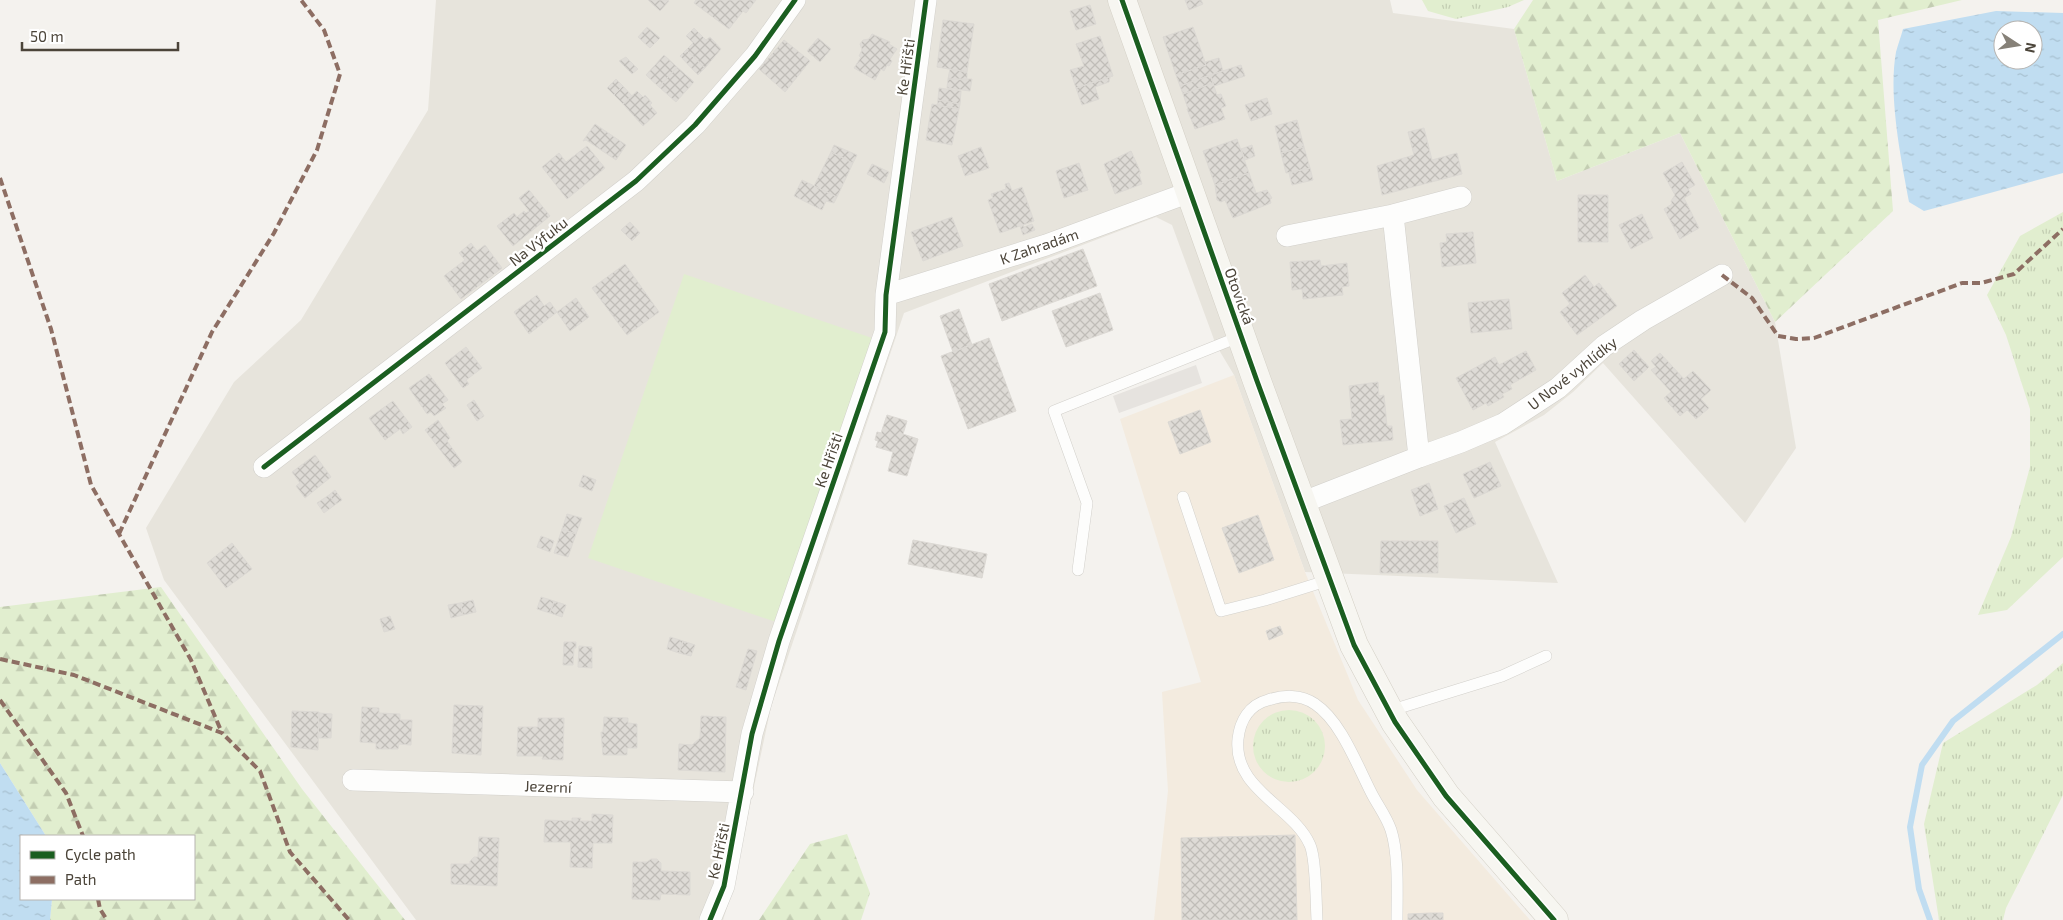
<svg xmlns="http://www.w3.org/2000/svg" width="2063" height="920" font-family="'Exo 2',sans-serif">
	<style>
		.residential { fill: #e7e4dc }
		.commercial { fill: #f3ebdf }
		.grass { fill: url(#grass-tufts) }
		.forest { fill: url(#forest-firs) }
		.pitch { fill: #e1eecf }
		.parking { fill: #e6e3df }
		.water { fill: url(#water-ripples); fill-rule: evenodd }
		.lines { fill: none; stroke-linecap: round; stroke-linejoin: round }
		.stream { stroke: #c0ddf1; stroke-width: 6 }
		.building { fill: url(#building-cross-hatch); stroke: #dcd9d4 }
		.lane-casing { stroke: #d2d0cb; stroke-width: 12 }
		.street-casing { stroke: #d2d0cb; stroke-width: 22 }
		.secondary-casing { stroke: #d3cfc5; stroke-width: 29 }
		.lane { stroke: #fdfdfc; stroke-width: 11 }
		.street { stroke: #fdfdfc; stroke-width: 21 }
		.secondary { stroke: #f7f6f1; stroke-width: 28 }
		.quiet { stroke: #8d6e63; stroke-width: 4; stroke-dasharray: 8 4; stroke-linecap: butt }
		.cycleway-casing { stroke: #fff; stroke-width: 8 }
		.cycleway { stroke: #1b5e20; stroke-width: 5 }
		.labels { text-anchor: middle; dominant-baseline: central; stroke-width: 4.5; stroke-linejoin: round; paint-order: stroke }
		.street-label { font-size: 15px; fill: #4b4439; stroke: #fff }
	</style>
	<defs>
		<pattern id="grass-tufts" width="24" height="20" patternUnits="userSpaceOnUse" patternTransform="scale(1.25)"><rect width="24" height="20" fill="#e1eecf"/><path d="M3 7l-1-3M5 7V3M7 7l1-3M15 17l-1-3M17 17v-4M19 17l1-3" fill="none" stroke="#c3cdb2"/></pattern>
		<pattern id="forest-firs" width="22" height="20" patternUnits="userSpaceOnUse" patternTransform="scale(1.25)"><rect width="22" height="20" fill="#e1eecf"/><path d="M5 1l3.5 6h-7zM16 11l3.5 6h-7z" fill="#c3cdb2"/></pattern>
		<pattern id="water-ripples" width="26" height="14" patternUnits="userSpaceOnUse" patternTransform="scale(1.25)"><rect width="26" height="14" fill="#c0ddf1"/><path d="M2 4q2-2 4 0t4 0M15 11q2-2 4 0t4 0" fill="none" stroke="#a6bfcf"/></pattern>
		<pattern id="building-cross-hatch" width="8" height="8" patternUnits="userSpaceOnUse" patternTransform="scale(1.25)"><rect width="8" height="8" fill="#dedbd6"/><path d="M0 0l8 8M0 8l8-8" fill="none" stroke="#c0bdb8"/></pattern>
	</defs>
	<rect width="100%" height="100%" fill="#f4f2ee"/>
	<!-- residential -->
	<path class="residential" d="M436,0h954l3,13 121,16 43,152 123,-48 95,189 21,126 -51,75 -142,-160 -30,29 -29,23 -49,27 63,141 -253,-11 -71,-197 -18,-30 -44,-120 -16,-8 -252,96 -133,394 -40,188 -8,25h-307l-252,-340 -18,-52 88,-146 67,-62 127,-210z"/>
	<!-- commercial -->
	<path class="commercial" d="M1234,375l71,197 53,128 59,90 113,130h-376l14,-129 -6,-99 39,-10 -81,-263z"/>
	<!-- grass -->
	<path class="grass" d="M1422,0h102l-16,7 -52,12 -28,-8z
		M2063,212v345l-56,53 -29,5 33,-78 19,-70v-58l-24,-74 -19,-40 33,-59z
		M2063,663v132l-57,113 -3,12h-64l-15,-96 19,-81 94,-58z
		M1253 746a36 36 0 1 1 72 0a36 36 0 1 1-72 0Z"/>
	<!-- forest -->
	<path class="forest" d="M1533,0h429l-84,20 15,191 -118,111 -95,-189 -123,48 -43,-152z
		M161,587l141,202 103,131h-355l2,-21h142v-63h-148l-46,-73v-156z
		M847,834l23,59 -9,27h-102l51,-76z"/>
	<!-- pitch -->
	<path class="pitch" d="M684,274l188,64 -96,284 -188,-64z"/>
	<!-- parking -->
	<path class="parking" d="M1196,365l6,18 -83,30 -6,-17z"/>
	<!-- water -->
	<path class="water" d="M1996,11l67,2v160l-139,38 -15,-9c-8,-44 -21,-106 -13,-150 2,-8 5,-15 7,-23zM2003,30h30v30h-30z
		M0,763l46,73h-25v63h31l-2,21h-50z"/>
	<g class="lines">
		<!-- stream -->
		<path class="stream" d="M1930,920l-11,-31 -9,-62 12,-62 31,-44 110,-87"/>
	</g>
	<!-- building -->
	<path class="building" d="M648,0h20l1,1 -9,10z
		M696,0h60l-10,13 -3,-2 -14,18 -35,-26z
		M1185,0h16l2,4 -14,6z
		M1090,5l6,19 -20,6 -6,-19z
		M943,20l31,4 -7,48 -30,-5z
		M647,27l13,11 -10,10 -12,-11z
		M1193,27l13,38 -30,10 -13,-38z
		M694,28l12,12 4,-3 11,12 -16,19 -19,-18 7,-7 -7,-7z
		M872,34l18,8 -1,2 8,5 -7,10 2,2 -3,5 -2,-1 -3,6 -3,-2 -6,11 -21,-12 7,-11 -2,-1 3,-6 -2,-6 3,-4 6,-1z
		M1100,36l13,40 -37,12 -6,-18 14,-4 -8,-22z
		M818,38l13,11 -11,13 -13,-11z
		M784,40l26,21 -25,31 -26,-23z
		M686,50l19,18 -7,7 -18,-19z
		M664,55l13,12 -18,20 -13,-12z
		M626,57l12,12 -6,5 -13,-13z
		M1219,58l4,13 -43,15 -4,-11 30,-10 -1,-3z
		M1241,65l4,11 -31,10 -4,-11z
		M677,67l17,15 -18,20 -17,-15z
		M950,69l17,3v8l-19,-1z
		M1210,75l3,8 -30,11 -3,-8z
		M1110,77l-1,5 -14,5 4,12 -17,6 -6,-17z
		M616,79l7,7 -9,9 -7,-7z
		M948,79h24l-2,12 -23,-3z
		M1213,83l4,12 4,-1 5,12 -5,2 4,11 -30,10 -8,-20h1l-5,-15z
		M623,86l9,10 -9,8 -9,-9z
		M939,88l22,3 -1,13 -22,-4z
		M637,91l6,6 2,-2 7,8 -2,2 7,8 -14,13 -20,-22z
		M1267,98l5,16 -21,7 -6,-16z
		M938,100l22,4 -1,5 -22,-4z
		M932,104l27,5 -7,36 -26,-5z
		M1297,120l7,27 -23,6 -6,-27z
		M595,124l31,21 -10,15 -30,-20 -3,1z
		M1424,128l8,32 25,-7 5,21 -80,21 -5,-29 37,-11 -6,-23z
		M1237,139l12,34 -34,12 -12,-34z
		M834,145l23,10 -4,8 -22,-11z
		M1252,145l3,11 -10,4 -4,-11z
		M587,146l18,22 -38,31 -25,-32 17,-14 7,9z
		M981,147l8,21 -24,8 -7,-20z
		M1304,147l6,21 -24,5 -5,-20z
		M1131,151l10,22 -2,1 3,10 -27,10 -11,-30z
		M831,152l22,11 -16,34 -23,-11z
		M1682,162l13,23 -7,4 3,5 -7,4 15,30 -19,11 -16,-30 8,-5 -1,-3 4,-6 -12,-22z
		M1079,163l9,27 -24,8 -8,-27z
		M872,164l17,8 -5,11 -17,-9z
		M1310,168l3,12 -21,5 -3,-12z
		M1249,173l7,20 11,-3 5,8 -2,1 1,4 -38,15 -8,-18 -4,2 -4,-2 -2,-15z
		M802,180l35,17 -3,6 -8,-2 -4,9 -28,-14z
		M1009,183l3,8 10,-4 12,34 -11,4 1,2 8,-3 3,6 -12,5 -3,-9 -20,7 -12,-33 5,-2 -2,-4 15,-5 -1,-5z
		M529,190l21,26 -37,30 -16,-20 17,-13 3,4 7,-6 2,2 3,-2 -10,-13z
		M1578,195h30v47h-30z
		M1642,214l11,24 -22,11 -12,-24z
		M952,217l11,29 -40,15 -12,-29z
		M630,222l10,11 -8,8 -11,-11z
		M1473,232l3,31 -34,4 -2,-24 7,-1 -1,-8z
		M471,243l6,8 8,-6 17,23 -41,31 -17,-23 21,-16 -6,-7z
		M1083,249l14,37 -95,35 -13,-37z
		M1320,260l1,6 26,-3 2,23 -7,1 1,8 -40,4 -1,-10 -10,1 -2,-28z
		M625,264l34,48 -32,23 -35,-47z
		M1585,275l9,12 5,-4 18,23 -40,29 -17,-23 10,-8 -8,-11z
		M1100,293l13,37 -47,17 -14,-36z
		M537,295l7,11 6,-4 7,10 -28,22 -15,-22z
		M576,298l13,19 -19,14 -13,-19z
		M1509,299l3,30 -41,4 -3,-30z
		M959,309l13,36 -19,7 -13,-36z
		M989,338l27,73 -48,18 -27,-73z
		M466,347l16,21 -16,12 3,4 -6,4 -18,-25z
		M1634,350l15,17 -15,14 -15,-17z
		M1526,351l10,19 -26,15 2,4 -10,5 2,3 -16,9 -2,-3 -13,7 -17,-32 39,-21 4,8z
		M1660,353l24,26 9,-8 18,19 -10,9 8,9 -13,11 -9,-9 -7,6 -16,-18 7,-6 -20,-22 5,-3 -5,-6z
		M429,374l19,26 -6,4 4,4 -12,8 -3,-4 -4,2 -18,-26z
		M1378,382l1,14 5,-1 3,31h5l1,14 -50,5 -3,-25 12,-1 -3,-33z
		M474,400l10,16 -7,5 -10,-16z
		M393,401l19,26 -9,7 -3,-5 -15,11 -16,-22z
		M1200,410l11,32 -31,12 -12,-32z
		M887,415l20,6 -4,13 15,5 -11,37 -19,-5 5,-19 -17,-5 2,-6 -3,-1 2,-8 4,1z
		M438,420l12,18 -3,3 15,21 -8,6 -29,-38z
		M315,455l16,22 -26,21 -9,-12 4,-3 -8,-11z
		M1490,462l11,24 -27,12 -11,-24z
		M583,475l13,5 -4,11 -13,-5z
		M1429,483l9,26 -18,7 -9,-26z
		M335,490l7,10 -6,4 -7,-9z
		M329,495l7,9 -12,9 -7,-10z
		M1464,498l12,26 -20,9 -12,-27z
		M567,514l15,4 -6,16 -14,-5z
		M1258,515l16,45 -35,13 -17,-45z
		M562,529l14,5 -8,23 -14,-4z
		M541,536l13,5 -4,11 -13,-5z
		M913,540l74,14 -5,24 -74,-14z
		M1381,541h57v32h-58z
		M232,543l20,26 -26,19 -19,-25z
		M541,597l13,4 -4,12 -13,-4z
		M473,600l3,12 -13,3 -3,-12z
		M554,601l12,4 -4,12 -12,-4z
		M460,603l3,12 -12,3 -3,-13z
		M390,616l5,13 -11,3 -4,-13z
		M1280,626l3,8 -14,6 -3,-9z
		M670,637l13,4 -4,12 -12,-4z
		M683,641l12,4 -4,11 -12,-3z
		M564,642h12v6h-2l-1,17h-10z
		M579,646l13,1v21l-14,-1z
		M748,649l9,2 -11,39 -10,-3z
		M454,705l29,1 -2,49 -29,-2z
		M362,707l17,1v5l21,1v6h12l-1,25 -12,-1 -1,5h-22v-6l-16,-1z
		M292,711l27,1 -1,38 -27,-3z
		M319,713l13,1 -1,24h-13z
		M701,716l25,1 -1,55 -47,-2 1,-26 13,1 8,-7z
		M604,717l24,1v5l9,1v24h-10v7h-24l-2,-23h2z
		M538,718h26l-1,42 -21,-1 1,-3h-26l1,-29h20z
		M592,814l21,1 -1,28h-19l-1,25 -22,-1 1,-25h-27l1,-22 27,1v-3h9l-1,3h12z
		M1295,835l2,85h-115l-1,-82z
		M479,837l20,1 -2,48 -46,-2v-20h19v-3l4,-4h4z
		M651,859h6l4,4v8l29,1v23l-29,-1 -1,6 -28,-1 1,-37h14z
		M1431,913h12v7h-12z
		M1431,913v7h-23v-6z"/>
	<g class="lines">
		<defs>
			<path id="lane" d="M1183,497l38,114 44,-11 64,-20
				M1078,570l9,-67 -33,-92 187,-75
				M1389,711l113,-35 44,-20
				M1317,920c-1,-17 -1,-62 -7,-75 -17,-39 -77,-55 -72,-106 2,-18 11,-34 30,-39 15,-5 33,-6 47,4 27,18 43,64 58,92 6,11 14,22 18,34 8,25 6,63 6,90"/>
			<path id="street" d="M1393,215l26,242
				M1287,236l106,-21 68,-18
				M886,295l160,-50 144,-53
				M264,467l372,-286 59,-56 60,-69 40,-56
				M1301,503l118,-46 42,-15 42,-18 55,-36 46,-42 39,-26 79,-45
				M353,780l390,12
				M710,920l14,-34 28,-152 27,-93 106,-309 1,-37 40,-295"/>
			<path id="secondary" d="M1122,0l135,381 97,264 41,77 51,74 108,124"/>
		</defs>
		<!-- lane casing -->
		<use href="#lane" class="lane-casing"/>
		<!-- street casing -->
		<use href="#street" class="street-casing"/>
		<!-- secondary casing -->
		<use href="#secondary" class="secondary-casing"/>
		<!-- lane -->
		<use href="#lane" class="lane"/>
		<!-- street -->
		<use href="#street" class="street"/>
		<!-- secondary -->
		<use href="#secondary" class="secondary"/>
		<!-- quiet -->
		<path class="quiet" d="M0,178l51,151 40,156 100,175 31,73
			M1722,275l30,23 26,38 18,3 18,-1 148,-55h19l33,-9 49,-45
			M119,534l93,-202 62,-99 43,-83 23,-76 -16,-44 -23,-30
			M0,659l74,16 148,58 38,38 30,81 59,68
			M0,700l66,93 17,43
			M98,899l2,10 7,11"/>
		<defs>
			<path id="cycleway" d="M1122,0l135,381 97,264 41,77 51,74 108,124
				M264,467l372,-286 59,-56 60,-69 40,-56
				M710,920l14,-34 28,-152 27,-93 106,-309 1,-37 40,-295"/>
		</defs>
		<!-- cycleway casing -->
		<use href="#cycleway" class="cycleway-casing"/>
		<!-- cycleway -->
		<use href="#cycleway" class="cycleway"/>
	</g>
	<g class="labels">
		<!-- street labels -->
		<g class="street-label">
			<text transform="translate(905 67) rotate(-82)">Ke Hřišti</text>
			<text transform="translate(538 241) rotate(-38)">Na Výfuku</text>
			<text transform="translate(1039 246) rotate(-19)">K Zahradám</text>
			<text transform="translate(1240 296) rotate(70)">Otovická</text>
			<text transform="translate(1572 373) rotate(-38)">U Nové vyhlídky</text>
			<text transform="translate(828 460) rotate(-71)">Ke Hřišti</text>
			<text transform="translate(548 786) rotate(2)">Jezerní</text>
			<text transform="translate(718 851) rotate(-78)">Ke Hřišti</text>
		</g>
	</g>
	<!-- legend -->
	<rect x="20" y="835" width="175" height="65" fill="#ffffff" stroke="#b7b4b0"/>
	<rect x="30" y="851" width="25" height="8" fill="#1b5e20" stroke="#b7b4b0"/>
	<text x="65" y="860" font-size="15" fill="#4b4439">Cycle path</text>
	<rect x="30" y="876" width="25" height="8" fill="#8d6e63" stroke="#b7b4b0"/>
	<text x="65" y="885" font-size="15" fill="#4b4439">Path</text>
	<!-- north arrow -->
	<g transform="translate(2018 45) rotate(102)"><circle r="24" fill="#ffffff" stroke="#b7b4b0"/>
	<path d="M0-4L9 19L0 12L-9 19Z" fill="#868178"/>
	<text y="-8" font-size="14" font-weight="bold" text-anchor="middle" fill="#4b4439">N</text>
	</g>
	<!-- scale -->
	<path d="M22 42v8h156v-8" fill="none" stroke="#4b4439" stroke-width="2.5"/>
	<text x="30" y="42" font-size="15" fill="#4b4439" stroke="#ffffff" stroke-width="4" paint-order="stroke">50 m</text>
</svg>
